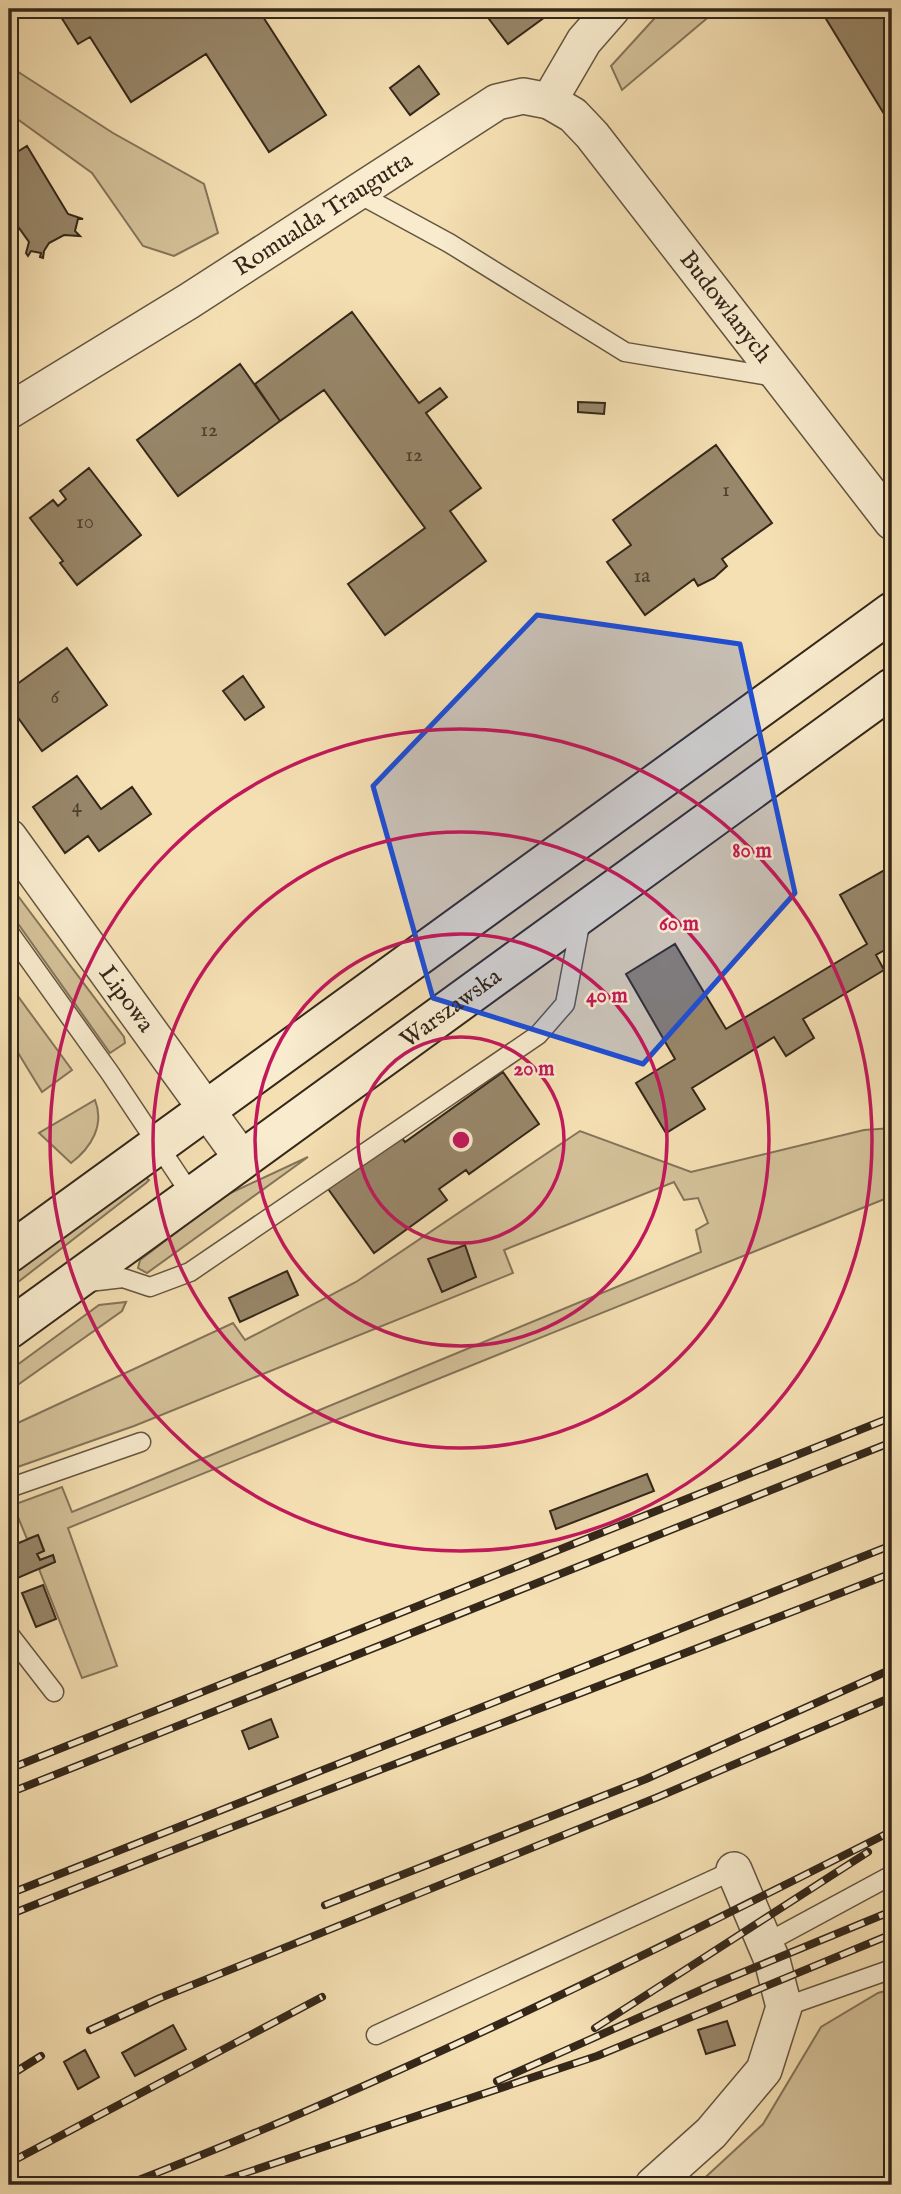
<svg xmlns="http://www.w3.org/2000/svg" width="901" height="2194" font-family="'IM FELL English',serif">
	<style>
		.green { fill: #d4c199; stroke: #84745a; stroke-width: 2 }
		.building { fill: #98876a; stroke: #34271a; stroke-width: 2 }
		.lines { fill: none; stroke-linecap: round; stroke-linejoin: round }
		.service-casing { stroke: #645540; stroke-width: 21 }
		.minor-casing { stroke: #645540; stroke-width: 38 }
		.secondary-casing { stroke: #34271a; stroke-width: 42 }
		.service { stroke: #f8ebce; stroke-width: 18 }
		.minor { stroke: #f8ebce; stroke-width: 35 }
		.secondary { stroke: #f8ebce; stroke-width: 38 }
		.rail-casing { stroke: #34271a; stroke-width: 8 }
		.rail { stroke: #f8ebce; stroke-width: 5; stroke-dasharray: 16; stroke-linecap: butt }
		.marked { fill: #1d4ed8; fill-opacity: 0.2; stroke: #1d4ed8; stroke-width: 5; stroke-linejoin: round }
		.ring { fill: none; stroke: #c2185b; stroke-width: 3.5 }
		.labels { text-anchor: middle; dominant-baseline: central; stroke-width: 5; stroke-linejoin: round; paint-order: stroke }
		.number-label { font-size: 21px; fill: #4d3f2e }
		.street-label { font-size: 24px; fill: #34271a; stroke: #f8ebce }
		.centre { fill: #c2185b; stroke: #f8ebce; stroke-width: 3.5 }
		.ring-label { font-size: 21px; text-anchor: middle; font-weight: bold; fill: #c2185b; stroke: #f8ebce; stroke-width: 5; stroke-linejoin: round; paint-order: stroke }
	</style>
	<rect width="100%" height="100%" fill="#f5e0b3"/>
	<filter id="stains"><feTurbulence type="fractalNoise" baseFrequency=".00286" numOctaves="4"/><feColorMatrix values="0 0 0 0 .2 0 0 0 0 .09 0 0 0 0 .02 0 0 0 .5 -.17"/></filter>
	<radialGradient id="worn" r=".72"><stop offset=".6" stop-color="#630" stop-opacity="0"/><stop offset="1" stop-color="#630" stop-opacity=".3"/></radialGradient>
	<!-- green -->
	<path class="green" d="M663,9h55l-96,81 -11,-24z
		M9,66l104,67 91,51 14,49 -44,23 -31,-10 -51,-73 -83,-60z
		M9,884l115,153 1,6 -15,10 -101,-142z
		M9,984l63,86 -30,22 -33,-54z
		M95,1100c10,25 -4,48 -24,63l-32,-30z
		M892,1128v68l-824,332 49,138 -35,12 -43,-109 16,-7 -2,-7 -13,5 -3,-6 7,-4 -6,-15 -11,4 -14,-34 49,-18 10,25 52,-21 577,-239 -5,-22 12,-7 -10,-25 -14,2 -10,-18 -170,68 9,23 -379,153 -125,44v-43l224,-104 12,17 111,-58 224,-151 111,41 173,-42z
		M308,1157l-161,116 -9,-5 2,-8 84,-64z
		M145,1177l4,3 -3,3 -137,106v-13z
		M126,1302l-4,9 -113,80v-20l90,-66z
		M892,1989v196h-195l66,-61 58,-97 57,-34z"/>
	<!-- building -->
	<path class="building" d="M56,9h202l68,106 -57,37 -63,-98 -75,48 -41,-65 -12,7z
		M495,9h61l-48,35 -22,-29z
		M820,9h72v118z
		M419,66l20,28 -29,21 -20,-27z
		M27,146l41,68 15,5h-5l-3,12 5,5 -16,-1 -15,8 -5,8 -1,7 -3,-1 1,-4 -10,-2 -3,5 -2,-3 3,-11 -20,-28v-57z
		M352,312l67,91 21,-15 7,9 -21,16 55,75 -31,23 36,50 -101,74 -37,-51 77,-56 -101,-138 -44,31 -25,-37z
		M240,364l40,57 -102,75 -41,-56z
		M578,402l27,1 -1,11 -26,-2z
		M716,445l56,78 -50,36 5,7 -13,12 -16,8 -4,-7 -49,36 -38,-53 24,-17 -18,-25z
		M89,468l52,67 -64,50 -17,-22 3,-2 -33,-43 23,-18 5,6 8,-7 -6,-8z
		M67,648l40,57 -65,46 -33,-46v-15z
		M243,676l21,31 -19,13 -22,-29z
		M77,776l24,33 31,-22 19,27 -52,37 -11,-15 -23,17 -32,-46z
		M892,866v80l-16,9 8,15 -81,49 11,19 -28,18 -12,-19 -82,51 13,21 -39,24 -30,-50 39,-24 -49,-85 49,-30 51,85 141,-85 -27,-49z
		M503,1072l36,52 -70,50 -3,-4 -27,19 8,11 -73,53 -48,-67 73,-52 6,8z
		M465,1245l11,32 -34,15 -14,-33z
		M287,1271l11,24 -58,27 -11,-24z
		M647,1474l7,17 -98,38 -6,-18z
		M38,1535l6,16 -7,3 3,6 13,-5 2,7 -42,18 -4,-10v-23z
		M43,1585l13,34 -20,8 -14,-34z
		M271,1719l7,18 -29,12 -7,-18z
		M727,2021l8,24 -29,9 -8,-24z
		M173,2025l13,24 -51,27 -13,-23z
		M85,2050l14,27 -21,12 -14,-27z"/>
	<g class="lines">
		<defs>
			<path id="service" d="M357,193l92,50 176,109 151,25
				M9,932l101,141 82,123
				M89,1282l34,-4 27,9 40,-15 348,-237 27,-31 16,-85
				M9,1488l132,-46
				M9,1634l45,58
				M766,1943l126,-68
				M784,2007l108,-38
				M376,2035l358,-165"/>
			<g id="minor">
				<path id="s1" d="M549,101l24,14 19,20 300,387"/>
				<path id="s2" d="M9,411l180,-110 308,-199 26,-6 26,5 35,-60 28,-32"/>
				<path id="s3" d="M9,837l234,323"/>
				<path d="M653,2185l58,-52 53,-63 20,-63 -12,-47 -38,-90"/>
			</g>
			<g id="secondary">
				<path d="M9,1253l883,-641"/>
				<path id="s4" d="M9,1329l883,-641"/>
			</g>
		</defs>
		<!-- service casing -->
		<use href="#service" class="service-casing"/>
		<!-- minor casing -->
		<use href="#minor" class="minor-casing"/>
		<!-- secondary casing -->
		<use href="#secondary" class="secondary-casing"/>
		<!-- service -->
		<use href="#service" class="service"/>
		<!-- minor -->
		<use href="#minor" class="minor"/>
		<!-- secondary -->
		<use href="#secondary" class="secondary"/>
		<defs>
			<path id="rail" d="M9,1769l883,-352
				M9,1793l883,-351
				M9,1894l883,-349
				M325,1905l321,-126 246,-110
				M9,1915c293,-118 589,-227 883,-342
				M595,2028l273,-176
				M90,2030l70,-32 498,-201 234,-100
				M9,2076l32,-20
				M497,2081l215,-96 180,-74
				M9,2163l313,-166
				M126,2185c263,-102 515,-227 766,-354
				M209,2185l388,-129 295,-122
				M352,2185l6,-1"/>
		</defs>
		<!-- rail casing -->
		<use href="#rail" class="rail-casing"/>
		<!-- rail -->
		<use href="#rail" class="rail"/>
	</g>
	<!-- marked area -->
	<path class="marked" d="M537,615l203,29 55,249 -152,171 -210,-66 -60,-212z"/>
	<!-- distance rings -->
	<g class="ring">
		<circle cx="461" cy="1140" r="103"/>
		<circle cx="461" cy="1140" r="206"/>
		<circle cx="461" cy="1140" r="308"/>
		<circle cx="461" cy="1140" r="411"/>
	</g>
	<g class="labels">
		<!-- number labels -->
		<g class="number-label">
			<text x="209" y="430">12</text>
			<text x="414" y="455">12</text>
			<text x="726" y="490">1</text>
			<text x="85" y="522">10</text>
			<text x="642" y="576">1a</text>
			<text x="55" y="697">6</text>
			<text x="77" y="806">4</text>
		</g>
		<!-- street labels -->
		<g class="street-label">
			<text stroke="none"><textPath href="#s2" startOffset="371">Romualda Traugutta</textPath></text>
			<text stroke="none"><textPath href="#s1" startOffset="273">Budowlanych</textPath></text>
			<text stroke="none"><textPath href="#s3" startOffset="200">Lipowa</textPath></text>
			<text stroke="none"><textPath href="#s4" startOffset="546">Warszawska</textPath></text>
		</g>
	</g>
	<circle cx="461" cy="1140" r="10" class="centre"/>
	<g class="ring-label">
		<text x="752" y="857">80 m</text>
		<text x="679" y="930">60 m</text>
		<text x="607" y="1002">40 m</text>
		<text x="534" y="1075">20 m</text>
	</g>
	<!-- margin -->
	<rect width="901" height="2194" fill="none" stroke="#f5e0b3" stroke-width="35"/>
	<rect x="10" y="10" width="880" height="2173" fill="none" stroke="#34271a" stroke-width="3.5"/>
	<rect x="18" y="18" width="866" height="2159" fill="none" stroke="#34271a" stroke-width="2"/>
	<rect width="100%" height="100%" filter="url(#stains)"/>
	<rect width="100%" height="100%" fill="url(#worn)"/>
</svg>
